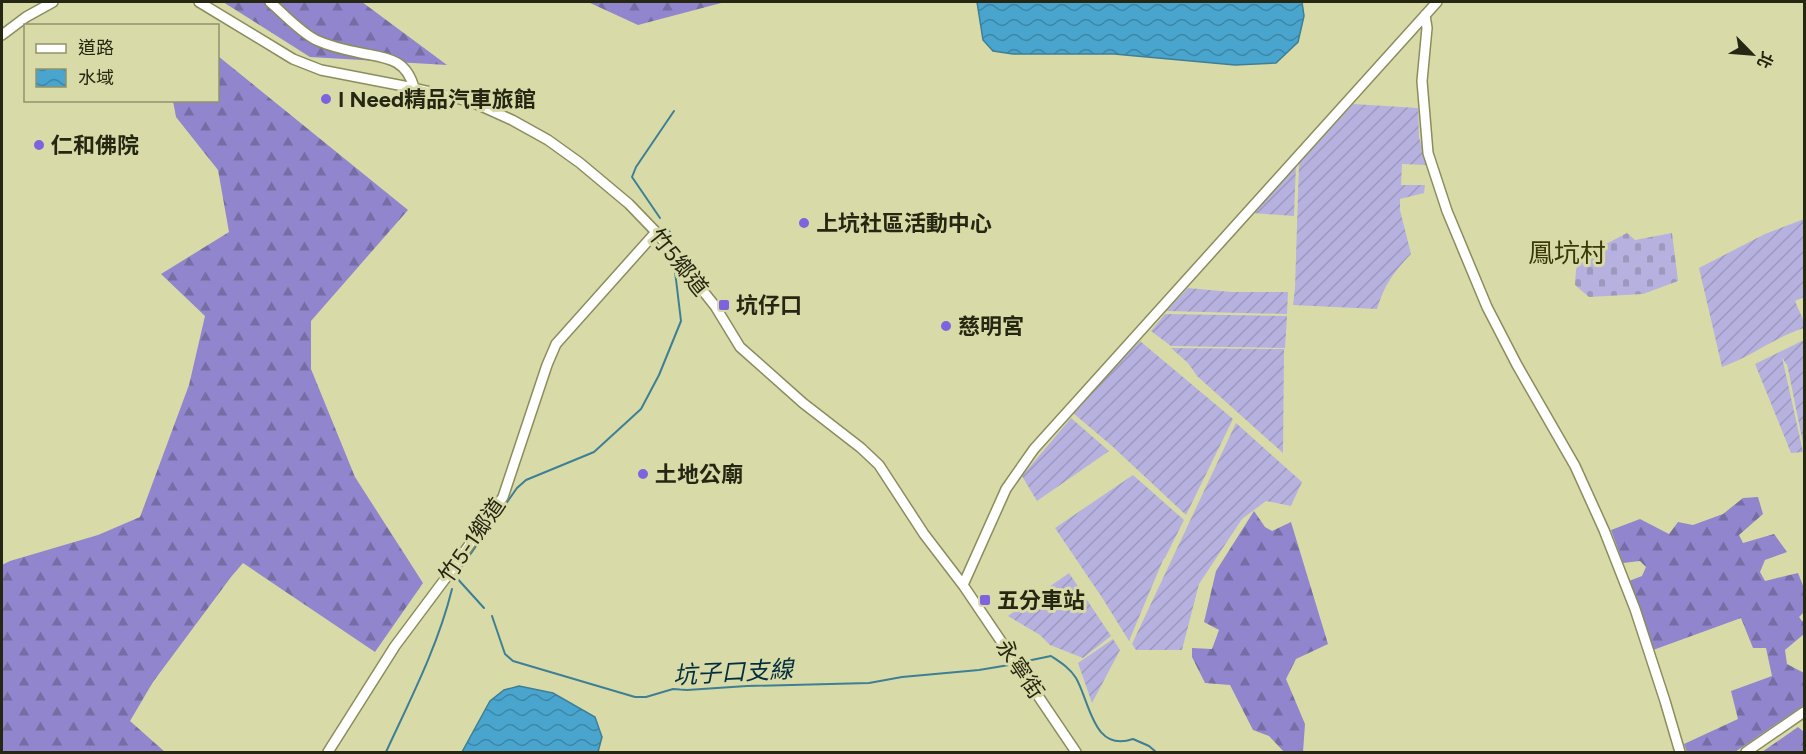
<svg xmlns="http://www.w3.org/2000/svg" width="1806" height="754" font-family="Figtree,'Noto Sans TC',sans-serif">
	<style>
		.forest { fill: url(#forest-firs) }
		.cemetery { fill: url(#cemetery-stones) }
		.garden { fill: url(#garden-furrows) }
		.water { fill: url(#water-waves); stroke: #3e7f96; stroke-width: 1.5 }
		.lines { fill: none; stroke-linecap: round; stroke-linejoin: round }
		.stream { stroke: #3e7f96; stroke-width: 2 }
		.minor-casing { stroke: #8b8d5c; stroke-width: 12 }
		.minor { stroke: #fff; stroke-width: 9 }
		.poi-dot { fill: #7f63de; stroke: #d8dba7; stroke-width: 2 }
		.labels { text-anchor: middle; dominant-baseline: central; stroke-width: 6; stroke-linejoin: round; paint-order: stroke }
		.poi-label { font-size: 22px; font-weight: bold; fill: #262713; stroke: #d8dba7; text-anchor: start }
		.street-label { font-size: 22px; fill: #262713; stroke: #d8dba7 }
		.water-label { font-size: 24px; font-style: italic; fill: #032e3f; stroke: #d8dba7 }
		.quarter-label { font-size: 26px; fill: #393a07; stroke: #d8dba7 }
	</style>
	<defs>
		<pattern id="forest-firs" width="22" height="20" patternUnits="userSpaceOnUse" patternTransform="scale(1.5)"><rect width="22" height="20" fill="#9185cd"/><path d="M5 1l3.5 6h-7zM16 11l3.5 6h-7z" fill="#766da5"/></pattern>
		<pattern id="cemetery-stones" width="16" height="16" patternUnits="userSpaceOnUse" patternTransform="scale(1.5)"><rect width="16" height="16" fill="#b7b1df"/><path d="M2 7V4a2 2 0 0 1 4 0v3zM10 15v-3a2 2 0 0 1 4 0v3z" fill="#9d98be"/></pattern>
		<pattern id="garden-furrows" width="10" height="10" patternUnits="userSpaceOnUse" patternTransform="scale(1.5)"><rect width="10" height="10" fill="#b7b1df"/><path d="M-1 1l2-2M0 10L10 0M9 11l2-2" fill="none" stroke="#9d98be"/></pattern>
		<pattern id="water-waves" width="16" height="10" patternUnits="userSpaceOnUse" patternTransform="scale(1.5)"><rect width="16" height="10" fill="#49a5ce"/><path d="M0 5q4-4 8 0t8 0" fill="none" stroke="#3d86a6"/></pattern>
	</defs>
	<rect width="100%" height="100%" fill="#d8dba7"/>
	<!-- forest -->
	<path class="forest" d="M223,2h139l85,63 -137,-8z
		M588,2h137l-87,23z
		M218,56l190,154 -97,111v48l44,108 68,106 -48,69 -132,-89 -12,14 -78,105 -23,39 35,31h-163v-187l8,-4 88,-26 42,-18 49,-132 16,-69 -44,-42 68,-42 -11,-62 -42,-53 -3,-16 45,-1z
		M1758,497l5,17 -24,21 4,8 31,-9 13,18 -22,8 -5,12 5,9 33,-8 6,15v24l-5,5 3,4h2v13l-19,16 2,14 17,9v32l-69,47h-48l-3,-8 54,-25 -7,-28 41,-15 -6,-28h-13l-12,-30 -88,32 -24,-69 13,-5 4,-9 -6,-6 -17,2 -12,-33 29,-11 29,15 9,-12 15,3 30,-11 20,-16z
		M1254,511l11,16 7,4 19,-9 37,122 -32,15 -10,20 19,45 -2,28h-19l-15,-16 -16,-6 -23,-45 -25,-2 -13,-26v-9l20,1 7,-19 -15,-8 12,-51z
		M1798,727l6,5v20h-42z"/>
	<!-- cemetery -->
	<path class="cemetery" d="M1627,233l8,7 37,-7 6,48 -35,13 -54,3 -14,-12 1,-16 13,-16z"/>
	<!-- garden -->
	<path class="garden" d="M1353,104l65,4 1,29 8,28 -25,-1 -1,21h24l-1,8 -24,6v11l11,44c-18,19 -26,30 -34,55l-84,-4 2,-17 4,-125z
		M1296,164l-2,52 -41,-3z
		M1804,219v78l-9,4 9,21v6c-29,9 -53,29 -82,39l-23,-99 66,-34z
		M1188,288l43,4h57l-1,22 -121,-3z
		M1165,314l122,2 -2,32 -114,-2 -20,-15z
		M1804,340v108l-17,-84h-1l-4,-7 21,95 -12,1 -36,-89z
		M1140,341l93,78 -47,96 -74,-69 -39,-33 33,-38z
		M1171,348l113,1 -1,104 -86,-77 -9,-13z
		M1071,418l38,33 -72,50 -15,-25z
		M1236,423l66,59 -11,24 -25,-5 -24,18 -43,65 -17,66h-46l-4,-6z
		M1133,475l51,45 -19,38 -2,2 -34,81 -26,-42 -48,-71z
		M1069,573l42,63 -28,22 -33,-13 -10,-10 -32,-19z
		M1113,639l7,11 -28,53 -14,-40z"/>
	<!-- water -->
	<path class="water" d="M977,2h325l2,14 -6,26 -22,21 -41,2 -121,-11h-101l-20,-3 -10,-11z
		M519,686l34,7 42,24 7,20 -4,15h-136l28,-51 14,-11z"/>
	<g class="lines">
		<!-- stream -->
		<path class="stream" d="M660,218l-28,-41 4,-10 38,-56
			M668,229l2,3 1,10
			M455,576l62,-88 9,-8 68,-28 47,-43 18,-34 22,-54 -7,-58
			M455,576l29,32
			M492,616l13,38 8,7 122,36h11l27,-8 14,1 60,-4 122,-3 33,-6 77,-7 30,-5
			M1022,662l29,-6c9,6 19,12 25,22 14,24 17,75 57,61l16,7 7,6
			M386,752c24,-52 52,-106 66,-163"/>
		<defs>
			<path id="minor" d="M199,2l94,57 28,11 93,18 58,14 40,18 36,20 32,23 49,41 27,28 59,74 25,41 63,56 58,45 18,17 45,69 39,51 113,167
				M270,2c14,12 29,29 46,38 13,6 30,10 45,13 25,5 45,5 53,35
				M1425,15l2,13 -5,53 6,72 19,58 40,96 30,58 58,101 29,64 31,79 30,92 15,51
				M2,35l24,-18 27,-15
				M963,585l43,-96 28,-40 403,-447
				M328,752l67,-106 53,-71 55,-78 44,-132 9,-21 100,-112
				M1746,752l58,-40"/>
		</defs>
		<!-- minor casing -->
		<use href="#minor" class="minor-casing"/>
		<!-- minor -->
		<use href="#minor" class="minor"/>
	</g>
	<!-- markers -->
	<g class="poi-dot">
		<circle cx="326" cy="99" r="6"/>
		<circle cx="39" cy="145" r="6"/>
		<circle cx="804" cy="223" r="6"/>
		<rect x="718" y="299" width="12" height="12" rx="3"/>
		<circle cx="946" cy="326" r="6"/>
		<circle cx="643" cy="474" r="6"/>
		<rect x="979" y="594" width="12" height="12" rx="3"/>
	</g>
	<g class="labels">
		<!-- poi labels -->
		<g class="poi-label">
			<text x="338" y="99">I Need精品汽車旅館</text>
			<text x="51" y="145">仁和佛院</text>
			<text x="816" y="223">上坑社區活動中心</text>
			<text x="736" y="305">坑仔口</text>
			<text x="958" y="326">慈明宮</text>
			<text x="655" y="474">土地公廟</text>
			<text x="997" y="600">五分車站</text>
		</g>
		<!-- street labels -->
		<g class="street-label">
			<text transform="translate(679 262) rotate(51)">竹5鄉道</text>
			<text transform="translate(472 540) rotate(-55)">竹5-1鄉道</text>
			<text transform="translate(1020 669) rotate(56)">永寧街</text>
		</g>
		<!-- water labels -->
		<g class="water-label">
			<text transform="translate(733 672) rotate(-3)">坑子口支線</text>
		</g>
		<!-- quarter labels -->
		<g class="quarter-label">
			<text x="1567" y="253">鳳坑村</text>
		</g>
	</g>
	<!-- border -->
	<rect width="1806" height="754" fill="none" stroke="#262713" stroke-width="6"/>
	<!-- legend -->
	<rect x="24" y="24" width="195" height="78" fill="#d8dba7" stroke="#91936c" stroke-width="1.5"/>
	<rect x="36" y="44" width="30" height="9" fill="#ffffff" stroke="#91936c" stroke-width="1.5"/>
	<text x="78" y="54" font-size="18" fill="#262713">道路</text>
	<rect x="36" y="69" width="30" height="18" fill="url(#water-waves)" stroke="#91936c" stroke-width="1.5"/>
	<text x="78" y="84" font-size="18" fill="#262713">水域</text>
	<!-- north arrow -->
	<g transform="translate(1752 54) rotate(115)" stroke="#d8dba7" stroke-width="4.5" paint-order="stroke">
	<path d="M0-4.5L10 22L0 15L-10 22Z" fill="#262713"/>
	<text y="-9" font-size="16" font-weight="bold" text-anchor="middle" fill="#262713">北</text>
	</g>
</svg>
